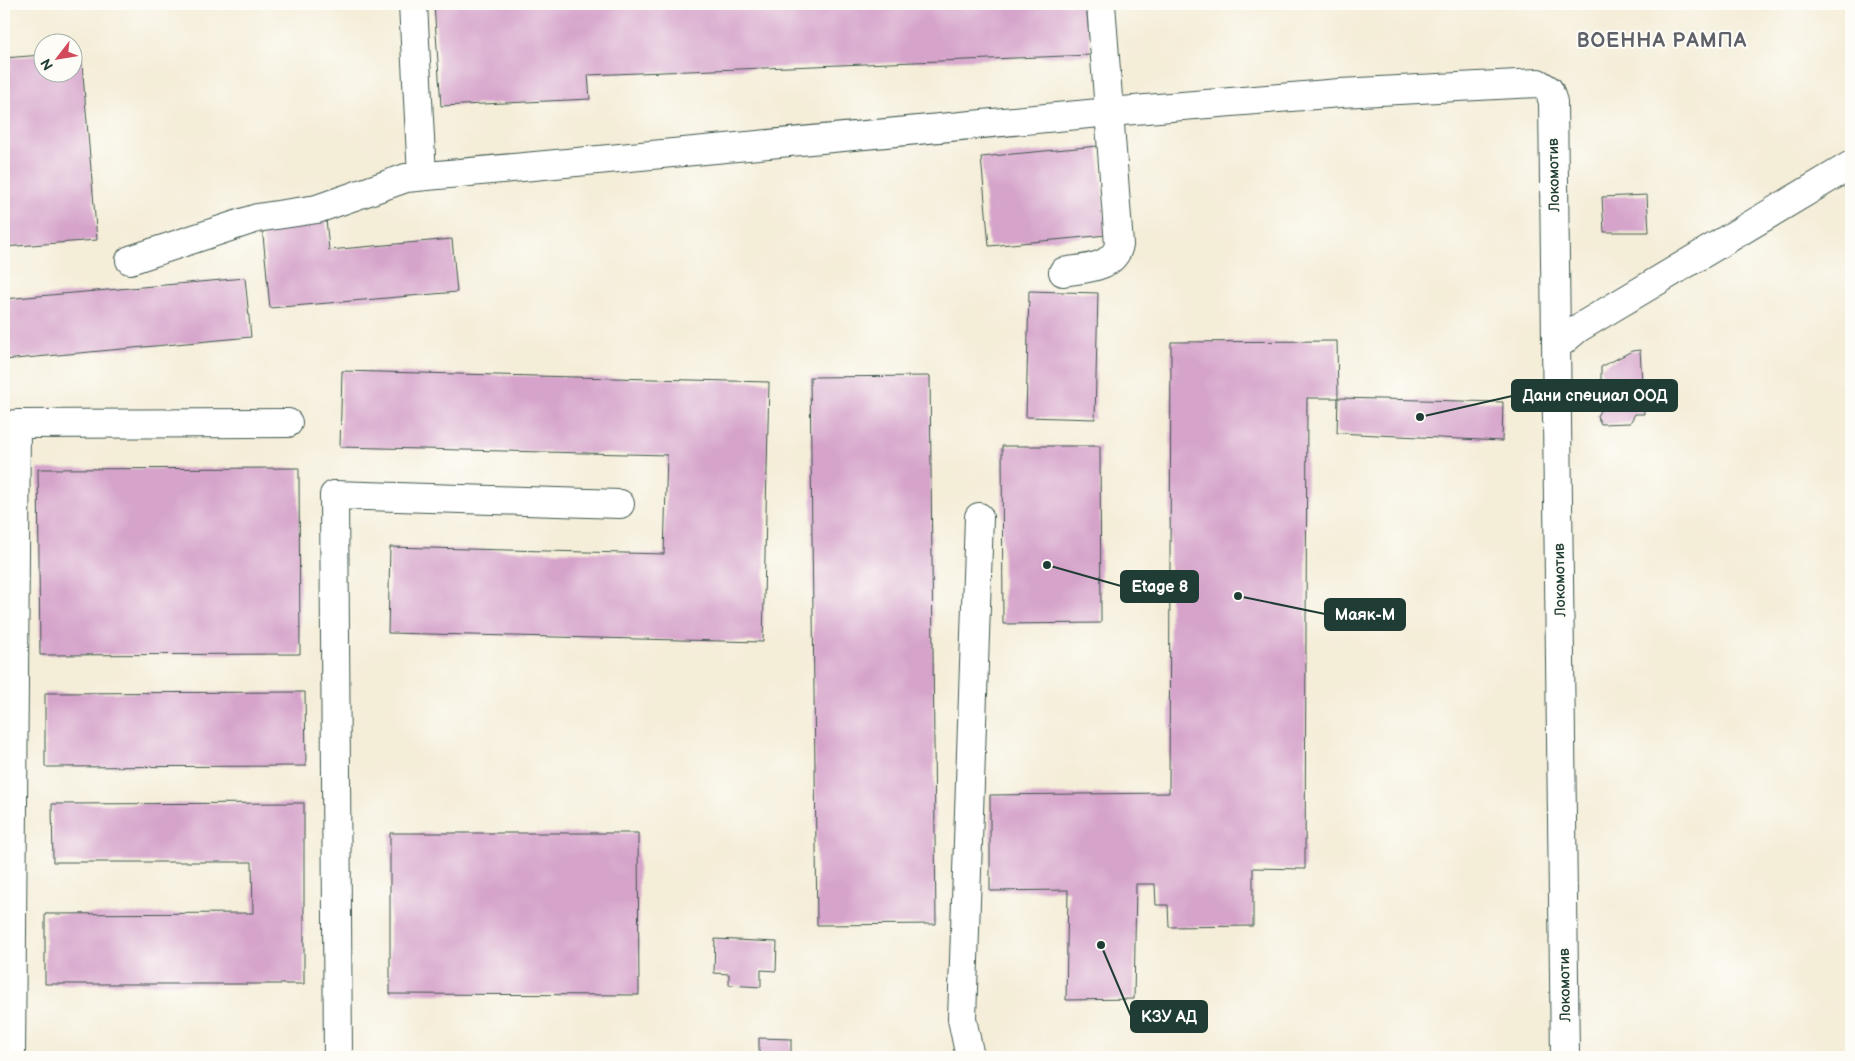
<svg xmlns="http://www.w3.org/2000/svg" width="1855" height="1061" font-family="'Balsamiq Sans',sans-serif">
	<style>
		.building { fill: #d6a4cb }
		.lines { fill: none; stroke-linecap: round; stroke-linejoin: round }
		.minor-casing { stroke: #3f574d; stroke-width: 30 }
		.minor { stroke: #fff; stroke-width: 28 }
		.labels { text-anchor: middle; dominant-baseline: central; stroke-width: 4; stroke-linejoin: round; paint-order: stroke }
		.street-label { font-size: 15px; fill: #1f3d34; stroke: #fdfcf7 }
		.district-label { font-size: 20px; font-weight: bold; letter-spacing: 1px; fill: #5f6169; stroke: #fdfcf7 }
		.leader { fill: none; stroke: #1f3d34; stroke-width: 2 }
		.callout-dot { fill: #1f3d34; stroke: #fdfcf7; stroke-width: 2 }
		.callout { fill: #1f3d34; stroke: #1f3d34; stroke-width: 2 }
		.callout-label { font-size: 16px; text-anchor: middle; font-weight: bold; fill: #fff }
	</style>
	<rect width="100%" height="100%" fill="#fdfcf7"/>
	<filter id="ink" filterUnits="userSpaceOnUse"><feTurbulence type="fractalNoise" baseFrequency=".02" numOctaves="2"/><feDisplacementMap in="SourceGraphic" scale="10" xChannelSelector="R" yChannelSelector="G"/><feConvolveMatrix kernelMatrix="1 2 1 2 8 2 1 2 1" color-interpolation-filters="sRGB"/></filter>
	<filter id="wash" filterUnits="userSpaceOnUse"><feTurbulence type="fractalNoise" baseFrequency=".0096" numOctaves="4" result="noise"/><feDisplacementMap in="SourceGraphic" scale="20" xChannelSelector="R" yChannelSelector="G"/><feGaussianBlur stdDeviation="1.12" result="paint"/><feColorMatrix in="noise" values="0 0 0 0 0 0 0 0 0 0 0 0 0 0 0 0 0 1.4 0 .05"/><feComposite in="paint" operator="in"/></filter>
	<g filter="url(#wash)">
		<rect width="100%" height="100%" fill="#f4edd8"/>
		<g id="blocks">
			<!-- building -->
			<path class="building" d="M434,4h652l5,51 -503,20 2,24 -149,7z
				M81,52l16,188 -93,7v-189l38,-3v17h30v-19z
				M1098,146l9,89 -118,11 -8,-89z
				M1647,195l2,37h-45l-2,-35z
				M326,219l3,31 123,-11 5,53 -187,16 -8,-83z
				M245,278l6,59 -247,23v-61z
				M1029,291l69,2 -3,126 -69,-2z
				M1337,341l1,57h-31l-2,471 -52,-1v58l-84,1 -1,-22h-12l-1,-21h-19l-2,115 -68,1 2,-110 -78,1v-96l179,-2 2,-451z
				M1640,350l4,64h-9l-5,9 -29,1 -4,-8 4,-7v-42l31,-16z
				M342,371l427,11 -6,260 -375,-9 2,-86 274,7 3,-99 -327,-8z
				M930,376l6,548 -119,1 -7,-548z
				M1338,398l165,4 -1,39 -165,-8z
				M1002,446h98l1,177 -98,1z
				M299,468l1,186 -260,1 -2,-186z
				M305,692l1,74 -261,1v-74z
				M304,803v181h-259v-70l208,-1 -1,-51h-199l-1,-58z
				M390,833h248l1,162 -249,-1z
				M715,939l62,3 -1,29 -15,-1v17l-32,-2v-11l-15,-1z
				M759,1038l32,1v15h-32z"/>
		</g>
	</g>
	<g filter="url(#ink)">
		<use href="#blocks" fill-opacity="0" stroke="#3f574d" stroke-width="1"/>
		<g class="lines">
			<defs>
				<path id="minor" d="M413,4l9,172
					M130,260l127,-42 60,-9 89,-31 704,-66 230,-19 198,-10 11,7 4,12 12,955
					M1063,272c21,-4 50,-3 56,-27l-18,-241
					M1557,346l20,-17 274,-164
					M11,1057l5,-633 272,-1
					M338,1057l-4,-562 286,9
					M970,1057l-8,-38 17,-502"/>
			</defs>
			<!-- minor casing -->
			<use href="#minor" class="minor-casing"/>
			<!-- minor -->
			<use href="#minor" class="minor"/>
		</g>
	</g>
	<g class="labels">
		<!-- street labels -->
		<g class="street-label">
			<text transform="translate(1554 175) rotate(-91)">Локомотив</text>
			<text transform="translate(1560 580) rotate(-91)">Локомотив</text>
			<text transform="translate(1565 985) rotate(-91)">Локомотив</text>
		</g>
		<!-- district labels -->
		<g class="district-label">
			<text x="1662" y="41">ВОЕННА РАМПА</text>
		</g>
	</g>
	<!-- callouts -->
	<path class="leader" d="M1420 417L1512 396M1047 565L1121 586M1238 596L1325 614M1101 945L1131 1016"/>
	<g class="callout-dot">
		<circle cx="1420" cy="417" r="5"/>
		<circle cx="1047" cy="565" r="5"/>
		<circle cx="1238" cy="596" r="5"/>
		<circle cx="1101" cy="945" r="5"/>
	</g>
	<g class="callout">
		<rect x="1512" y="380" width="165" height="31" rx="5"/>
		<rect x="1121" y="571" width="77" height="31" rx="5"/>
		<rect x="1325" y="599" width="80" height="31" rx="5"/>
		<rect x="1131" y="1001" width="76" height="31" rx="5"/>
	</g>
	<g class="callout-label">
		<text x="1595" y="401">Дани специал ООД</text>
		<text x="1160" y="592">Etage 8</text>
		<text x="1365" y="620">Маяк-М</text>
		<text x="1169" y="1022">КЗУ АД</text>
	</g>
	<!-- margin -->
	<rect width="1855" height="1061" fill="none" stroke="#fdfcf7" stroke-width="20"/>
	<!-- north arrow -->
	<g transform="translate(58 58) rotate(239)"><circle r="24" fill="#fdfcf7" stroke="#a4b0a9"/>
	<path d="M0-4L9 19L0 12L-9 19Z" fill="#d1495b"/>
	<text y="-8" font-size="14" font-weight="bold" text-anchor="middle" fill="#1f3d34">N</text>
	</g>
</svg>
